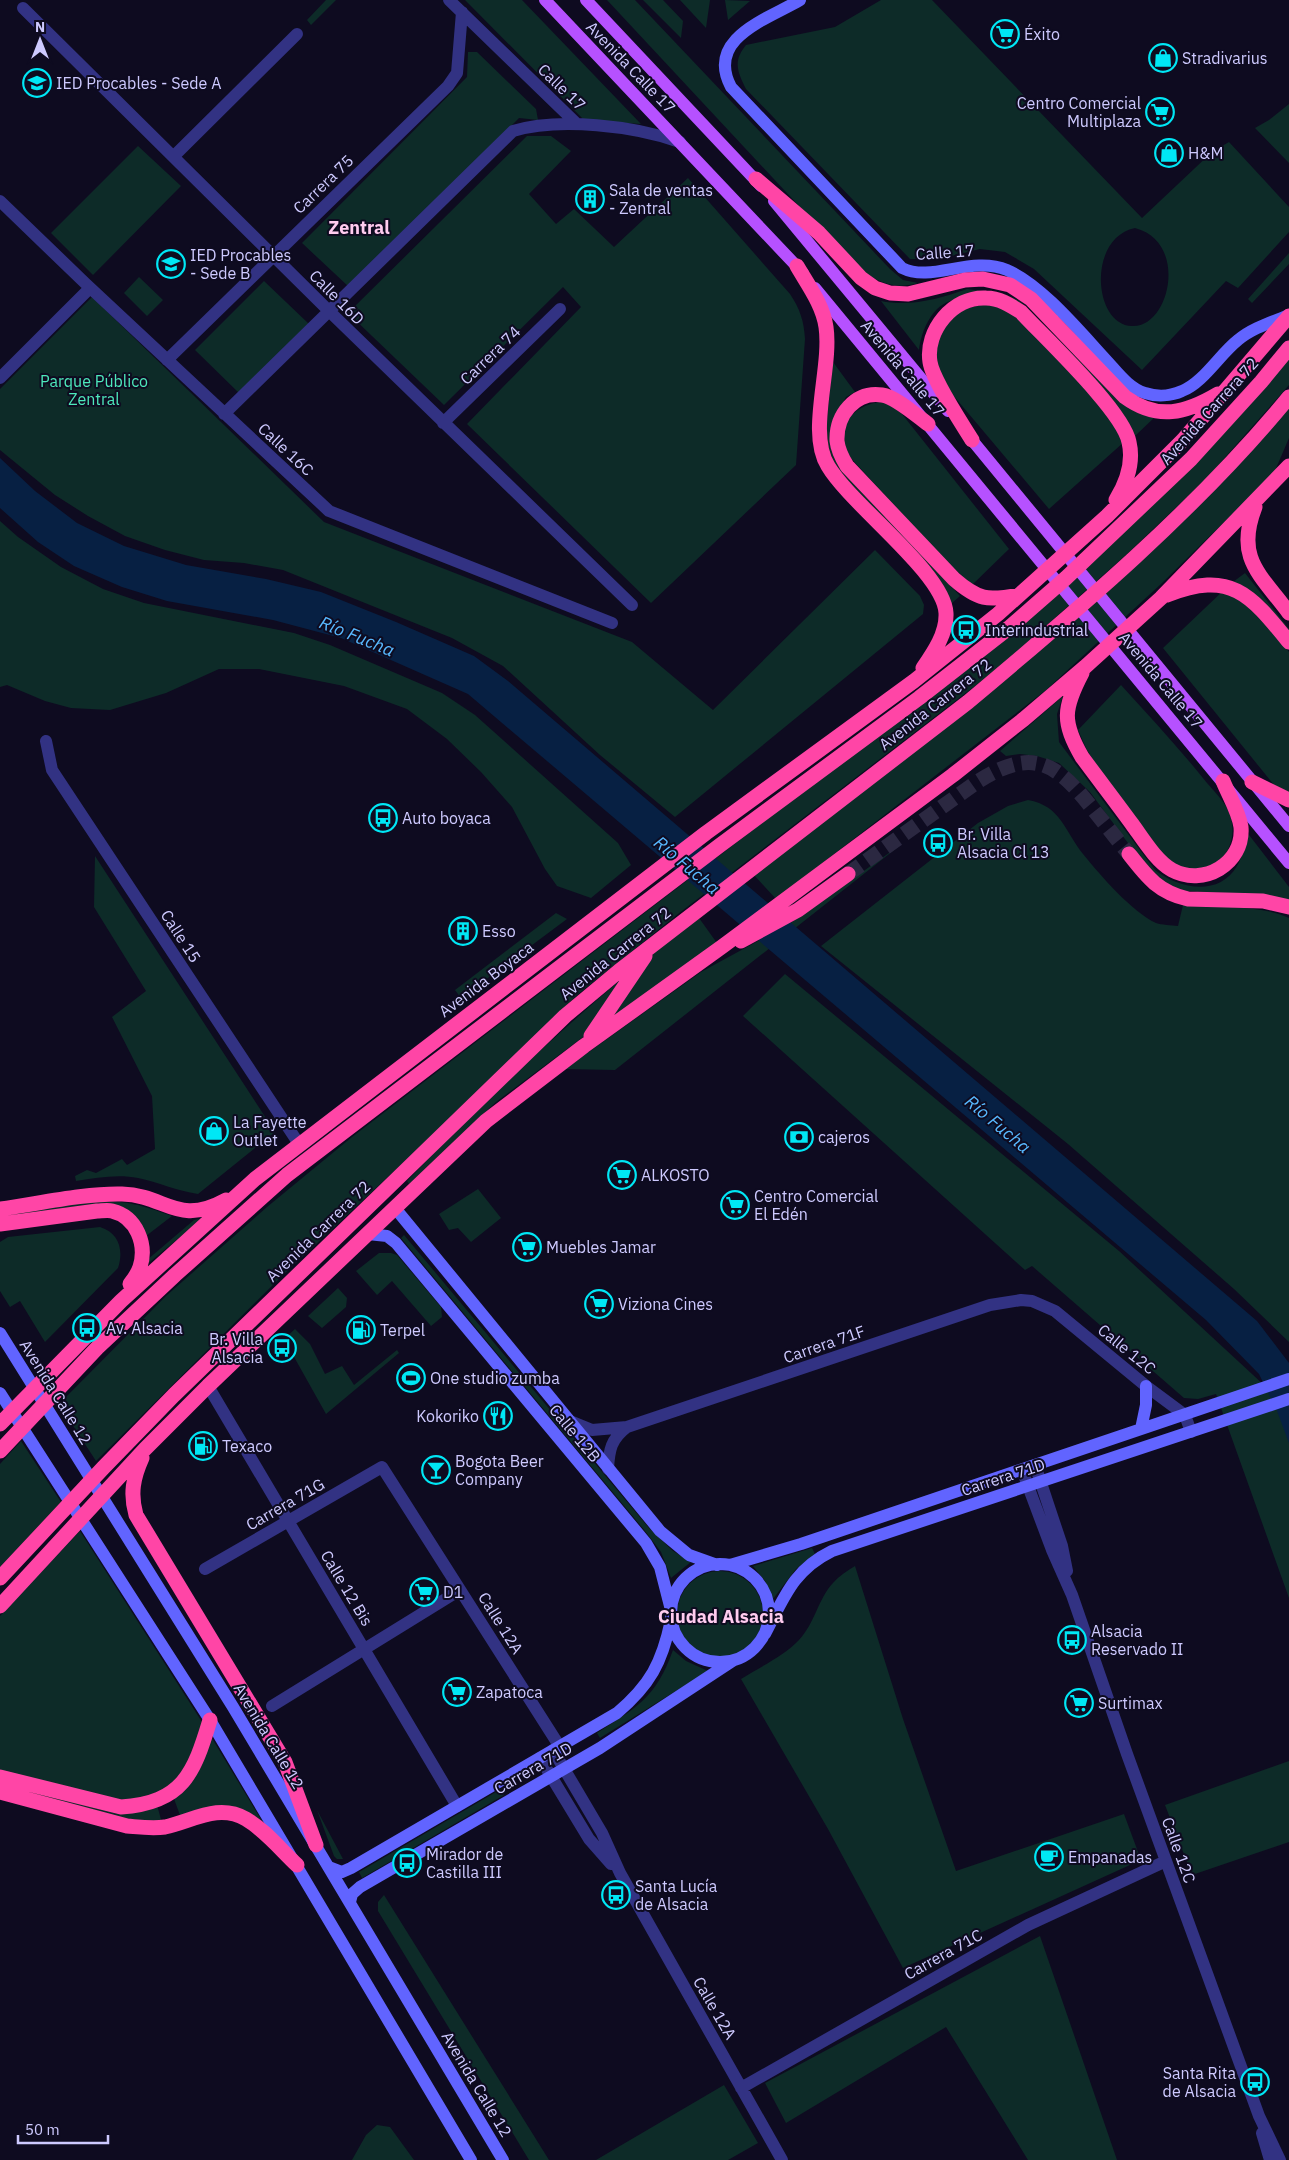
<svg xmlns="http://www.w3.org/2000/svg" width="1289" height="2160" font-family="'IBM Plex Sans',sans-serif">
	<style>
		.green { fill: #0d2b28; fill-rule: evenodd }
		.water { fill: #072043 }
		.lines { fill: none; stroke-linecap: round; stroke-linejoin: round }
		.highway-tunnel { stroke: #2b2841; stroke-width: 15; stroke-dasharray: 15 8; stroke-linecap: butt }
		.street { stroke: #323283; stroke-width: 12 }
		.secondary { stroke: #6164ff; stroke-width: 12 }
		.primary { stroke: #b651ff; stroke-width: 12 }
		.highway { stroke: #ff45a6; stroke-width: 15 }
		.labels { text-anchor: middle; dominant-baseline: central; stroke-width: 4; stroke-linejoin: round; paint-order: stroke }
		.poi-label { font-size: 16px; fill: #cecaff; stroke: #0e0b20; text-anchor: start }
		.street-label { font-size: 16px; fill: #cecaff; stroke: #0e0b20 }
		.park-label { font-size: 16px; fill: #4de8bb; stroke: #0e0b20 }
		.neighbourhood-label { font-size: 18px; font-weight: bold; fill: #ffccef; stroke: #0e0b20 }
		.water-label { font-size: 18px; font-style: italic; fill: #58b9ff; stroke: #0e0b20 }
	</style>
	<rect width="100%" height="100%" fill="#0e0b20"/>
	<!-- green -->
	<path class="green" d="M326,0h10l-25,25 -4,-5z
		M465,0h57l119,124 -57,-4z
		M607,0h28l255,269 13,11 15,3c-27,8 -43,-3 -64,-18z
		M643,0h20l20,21 -2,17z
		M680,0h30l-4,28z
		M725,0l25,1 -22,19z
		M881,0h51l210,218 70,-66 17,-10 60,65v25l-51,56 -12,-7 -84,89 -108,-101 -29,-17 -25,-3 -41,10h-29l-164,-170c-9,-18 -13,-28 0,-44l89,-18zM1135,228c54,14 35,100 -3,98 -39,-1 -45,-88 3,-98z
		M468,52h9l59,57 2,11 -19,-2 -170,169 -47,-44 165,-166z
		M1289,104v59l-34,-35 14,-8z
		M527,136h24l20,15 -42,43 27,30 18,-15 40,38 74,-69 102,116c10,15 14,27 15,45l-9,126 -145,138 -184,-179 114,-117 -18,-20 -119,118 -96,-92z
		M138,146l43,40 -88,89 -42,-42z
		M1289,253v11l-37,39 -4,-4z
		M139,277l24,23 -16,16 -23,-23z
		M264,281l45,43 -69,70 -45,-44z
		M967,289l38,5 15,7 103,103 33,12 -21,20 -118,-131c-15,-1 -49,-7 -62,-5 -23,3 -34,32 -36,50l-38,-49c29,6 58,-2 86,-12z
		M92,297l232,225 308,120 81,68 162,-160 45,46 4,9 -1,9 -248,203 -75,-62 -97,-89 -51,-28 -169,-68 -39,-7 -40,-3 -39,-10 -40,-14 -37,-20 -33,-21 -55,-45v-61z
		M985,304l20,5 14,11 76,79 12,15 17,28 -75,67 -102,-121 -13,-29 5,-23 8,-16 13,-10z
		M1289,357v28l-83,94 -79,75 -130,115 -319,245 -101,81 -73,73 -224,210 -184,183 -37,-57 107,-108 101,-89 85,-70 427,-327 161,-120z
		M833,362l22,30 -9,5 -12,22 19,61 107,116 -9,8 -115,-136 -11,-30z
		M880,402l11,3 11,9 107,135 -37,36 -30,-28 -94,-102c-12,-28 3,-49 32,-53z
		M1289,406v32l-15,35 -113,111 -115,106 -270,209 -23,-25 438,-361 52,-53z
		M0,521l18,16 43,30 42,22 41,14 150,30 36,12 112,48 33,22 143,128 13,22 -40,33 -34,-12 -12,-17 -33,-62 -31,-35 -34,-33 -40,-30 -63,-23 -85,-17h-40l-53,24 -56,17 -39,-2 -26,-7 -38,-16 -7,2z
		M1245,573l44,56v8c-16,-20 -30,-48 -56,-55z
		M1225,589l13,6 29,28 22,29v142l-15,-9 -111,-137z
		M1121,685c29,32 59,64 86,98 7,8 16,17 21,27 15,31 -9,70 -46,58 -10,-4 -19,-14 -27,-22l-53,-72 -15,-24 -9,-20z
		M1063,696l-6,18 2,28 96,128c24,19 64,27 82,-4 7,-11 7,-23 9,-35l43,56v14l-44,-7 -58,-3 -12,-3 -24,-14 -61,-82 -31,-29 -22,-7 -17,-2 -14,2 -6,-5z
		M1028,800c33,6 36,30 55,54 17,21 49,58 73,69 6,2 15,2 22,3l5,-21c30,2 80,0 106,13v424l-55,-53 -166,-145 -247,-198 157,-123 30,-17z
		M903,843l-288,227 -50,-1 136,-97 88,-48z
		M95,856l180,276 -77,62c-21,-3 -40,-12 -60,-16 -21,-4 -41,0 -62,3l-1,-5 12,-6 9,3 26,-14 5,6 28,-16 -3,-53 -40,-79 34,-26 -52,-84z
		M556,913l11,6 -106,79 -6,-8z
		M699,918l18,25 -112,81 49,-72z
		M785,974l334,277 160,148 10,29v170l-73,-204 -18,5 -14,-1 -152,-132 -7,4 -282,-254z
		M624,977l-41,60 -87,65 -87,82 -2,-3c69,-72 141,-140 217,-204z
		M478,1189l23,29 -30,24 -13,-14 -9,2 -10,-16z
		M95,1201c34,0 46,4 77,15l-26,20 -17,-21 -129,4v-4z
		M203,1218l-58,48 2,-6 47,-40z
		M100,1227c19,6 24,23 18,41l-73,74 -25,-41 -10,6 -10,-16v-49l8,-5z
		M404,1235l245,293 24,23 18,11 -20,16 -10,-26 -16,-21 -244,-293z
		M379,1253h12l6,2 44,52 1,10 -11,9 -39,-45 -15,14 -21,-24z
		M338,1288l9,10 -1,9 -24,21 -14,-12z
		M295,1329l15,15 15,30 17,-8 12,19 43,-35 2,3 -73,61 -42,-75z
		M21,1441l40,61 -61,65v-103z
		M80,1531l124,194 -13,40 -24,25 -46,12 -121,-29v-157z
		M812,1548l3,6 -19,15 -23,30 -8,-18 -12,-15z
		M855,1566l48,153 53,152 168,-57 17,46 -238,108 -75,-139 -87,-150c19,-12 43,-23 58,-39 16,-17 19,-41 34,-57 6,-7 14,-12 22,-17z
		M677 1614a43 43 0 1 1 86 0a43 43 0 1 1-86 0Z
		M673,1650l13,11 22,10 -108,67 -3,-5c40,-26 59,-35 76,-83z
		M210,1735l58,96 -20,-16 -67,3 -8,-22z
		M1289,1761v81l-97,33 -27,-70z
		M0,1782l157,23 5,18h-20l-142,-36z
		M501,1789l3,6 -142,83 -3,-6z
		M317,1810l26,49h-6l-3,-3z
		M384,1895l165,265h-20l-151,-249v-9z
		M1040,1936l77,224h-89l-82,-133 -160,96 -21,-40z
		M724,2085l34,58 -30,17h-132z
		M377,2125l13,2 24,33h-62l14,-25z"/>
	<!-- water -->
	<path class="water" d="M0,458l35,33 42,32 47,23 62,19 80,14 55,13 75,30 78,34 34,25 749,640 32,42v80l-12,-32 -18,-37 -53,-54 -738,-626 -127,-56 -68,-18 -106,-19 -45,-14 -48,-21 -36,-24 -38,-34z"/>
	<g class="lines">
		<!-- highway-tunnel -->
		<path class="highway-tunnel" d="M848,874l129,-92c51,-32 75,-24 111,21 14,17 27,34 41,51"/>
		<!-- street -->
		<path class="street" d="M449,0l128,124
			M23,8l306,303 303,294
			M174,156l123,-122
			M0,201l85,82 244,228 283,112
			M167,360l281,-274 9,-13 5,-61
			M0,378l90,-90
			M224,414l289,-283c46,-14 122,-5 167,11
			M443,423l117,-114
			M46,741l6,29 247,374
			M208,1386l249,420
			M570,1421l22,9 35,-3 363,-122 31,-5 11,1 23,10 91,75 39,29 6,17
			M1035,1465l27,81 5,25
			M608,1469c1,-19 3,-30 19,-42
			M1022,1470l30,80 20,45 55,159 132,362 21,44
			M205,1569l177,-102 178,280
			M272,1706l188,-116
			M553,1750l49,83 18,40 162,287
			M540,1758l49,81 22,25
			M741,2088l287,-163 138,-64
			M1262,2133l8,27"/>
		<!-- secondary -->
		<path class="secondary" d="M800,0c-32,19 -95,38 -69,87l171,181c30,15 69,-13 105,2 35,15 74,63 101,92 10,11 22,27 37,31 12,4 26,3 37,-2 21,-8 38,-37 56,-51 14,-12 34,-18 51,-25
			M395,1208l265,323 29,24 28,10
			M368,1234l19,2 9,7 250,300 14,24 11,43
			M0,1333l233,374 270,453
			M0,1393l210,327 261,440
			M1141,1429l5,-24v-19
			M671 1613a49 49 0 1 1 98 0a49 49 0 1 1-98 0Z
			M730,1565l71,-21 488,-165
			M765,1634c19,-36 28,-64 67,-83l457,-152
			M329,1867l13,5 9,-4 266,-155c33,-28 45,-50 54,-93
			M350,1902l2,-8 8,-7 240,-139 134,-88"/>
		<!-- primary -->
		<path class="primary" d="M545,0l258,273
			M586,0l175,186
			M774,201l174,210
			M815,288l474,575
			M967,434l322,392"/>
		<!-- highway -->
		<path class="highway" d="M756,179l63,54 42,45 14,10 15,5 18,1 57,-14 18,-1 27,6 21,14 94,98c33,24 61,16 93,-3
			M797,266c11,19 26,39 29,61 6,41 -19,106 2,139 23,39 116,107 118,147 1,20 -12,39 -23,55
			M928,424c-11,-8 -32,-27 -46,-29 -27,-4 -46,20 -45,46 1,9 5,17 10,25l107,113c24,21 33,22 65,16
			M972,440c-11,-18 -39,-59 -42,-78 -5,-31 23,-66 56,-64 13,0 24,7 35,14 24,26 102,99 108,130 5,21 -2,40 -13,58
			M1255,507c-20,51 5,67 34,106
			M1167,595c64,-25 83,-1 122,47
			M1082,673c-19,36 -20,49 0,84 17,23 34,45 50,67 11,15 24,37 40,46 31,17 72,-6 69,-43 -2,-15 -12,-31 -18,-46
			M1252,782l37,18
			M1129,854c18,23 29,38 59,45l75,2 26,6
			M741,941l57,-31 50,-36
			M591,1036l54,-80
			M0,1209c37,-5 85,-16 122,-15 44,1 55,33 104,6
			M0,1224l97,-13c4,0 11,-1 15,0 25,6 35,34 28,56 -2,6 -6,12 -10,17
			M0,1424l121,-123 134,-122 451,-346 208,-152 84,-67 109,-98 76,-76 106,-124
			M0,1451l97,-103 78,-73 112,-100 432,-329 200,-148 91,-71 56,-49 125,-119 70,-77 28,-34
			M142,1458c-9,20 -12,36 -6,57l149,247 31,83
			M0,1578l103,-110 71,-73 391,-379 54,-45 349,-269c111,-93 229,-193 321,-305
			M0,1606l145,-157 63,-63 278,-265 98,-75 139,-100 230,-171 71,-56 61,-52 76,-69 128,-132
			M0,1777l121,30c62,-4 73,-34 89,-87
			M0,1792l127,34c12,1 25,3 38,1 28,-6 53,-24 81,-8 19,11 35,31 51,46"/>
	</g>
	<!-- icons -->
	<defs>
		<symbol id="supermarket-ring" viewBox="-11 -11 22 22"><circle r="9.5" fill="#0e0b20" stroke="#00e7f5" stroke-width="1.5"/><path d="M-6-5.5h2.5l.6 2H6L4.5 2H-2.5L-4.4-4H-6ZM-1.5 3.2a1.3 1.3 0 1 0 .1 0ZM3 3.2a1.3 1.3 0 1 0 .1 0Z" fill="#00e7f5"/></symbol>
		<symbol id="shop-ring" viewBox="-11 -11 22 22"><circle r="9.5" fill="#0e0b20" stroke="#00e7f5" stroke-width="1.5"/><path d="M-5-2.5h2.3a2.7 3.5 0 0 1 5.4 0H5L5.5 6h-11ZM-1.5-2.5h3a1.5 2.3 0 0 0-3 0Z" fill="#00e7f5"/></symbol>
		<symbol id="school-ring" viewBox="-11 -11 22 22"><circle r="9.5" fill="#0e0b20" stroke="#00e7f5" stroke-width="1.5"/><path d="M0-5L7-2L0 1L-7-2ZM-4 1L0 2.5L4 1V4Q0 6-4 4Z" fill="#00e7f5"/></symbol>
		<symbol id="building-ring" viewBox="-11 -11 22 22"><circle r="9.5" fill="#0e0b20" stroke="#00e7f5" stroke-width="1.5"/><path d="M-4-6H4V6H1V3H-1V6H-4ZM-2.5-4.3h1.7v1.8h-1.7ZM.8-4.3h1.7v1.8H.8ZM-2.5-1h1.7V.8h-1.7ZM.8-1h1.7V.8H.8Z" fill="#00e7f5"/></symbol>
		<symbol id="bus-ring" viewBox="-11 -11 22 22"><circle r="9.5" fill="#0e0b20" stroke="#00e7f5" stroke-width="1.5"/><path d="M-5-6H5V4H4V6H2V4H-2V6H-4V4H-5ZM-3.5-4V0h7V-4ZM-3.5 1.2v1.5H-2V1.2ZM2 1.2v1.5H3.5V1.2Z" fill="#00e7f5"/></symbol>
		<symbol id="bank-ring" viewBox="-11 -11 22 22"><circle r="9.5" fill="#0e0b20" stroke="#00e7f5" stroke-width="1.5"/><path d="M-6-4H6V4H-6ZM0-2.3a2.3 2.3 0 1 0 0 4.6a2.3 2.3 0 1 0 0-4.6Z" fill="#00e7f5"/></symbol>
		<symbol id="fuel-ring" viewBox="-11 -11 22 22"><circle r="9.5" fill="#0e0b20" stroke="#00e7f5" stroke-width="1.5"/><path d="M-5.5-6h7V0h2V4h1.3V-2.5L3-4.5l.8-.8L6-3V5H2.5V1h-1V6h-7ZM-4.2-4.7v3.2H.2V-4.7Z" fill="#00e7f5"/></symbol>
		<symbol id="stadium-ring" viewBox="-11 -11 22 22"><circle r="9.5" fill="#0e0b20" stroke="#00e7f5" stroke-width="1.5"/><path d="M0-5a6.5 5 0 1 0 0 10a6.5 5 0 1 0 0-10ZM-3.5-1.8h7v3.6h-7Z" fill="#00e7f5"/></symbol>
		<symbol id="restaurant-ring" viewBox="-11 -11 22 22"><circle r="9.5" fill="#0e0b20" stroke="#00e7f5" stroke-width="1.5"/><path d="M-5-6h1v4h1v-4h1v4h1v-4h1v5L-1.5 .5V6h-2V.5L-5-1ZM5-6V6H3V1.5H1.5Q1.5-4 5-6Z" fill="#00e7f5"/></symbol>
		<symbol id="bar-ring" viewBox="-11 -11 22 22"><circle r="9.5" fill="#0e0b20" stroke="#00e7f5" stroke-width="1.5"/><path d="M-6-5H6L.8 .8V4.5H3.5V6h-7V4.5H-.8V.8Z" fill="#00e7f5"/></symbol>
		<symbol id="cafe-ring" viewBox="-11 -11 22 22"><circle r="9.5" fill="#0e0b20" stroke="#00e7f5" stroke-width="1.5"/><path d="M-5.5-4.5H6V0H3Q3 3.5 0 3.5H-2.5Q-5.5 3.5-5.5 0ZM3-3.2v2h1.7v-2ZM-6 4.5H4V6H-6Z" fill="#00e7f5"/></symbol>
	</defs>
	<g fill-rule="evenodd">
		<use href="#supermarket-ring" x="989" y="18" width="32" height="32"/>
		<use href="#shop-ring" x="1147" y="42" width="32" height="32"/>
		<use href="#school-ring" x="21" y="67" width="32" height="32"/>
		<use href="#supermarket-ring" x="1144" y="96" width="32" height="32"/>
		<use href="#shop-ring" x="1153" y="137" width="32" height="32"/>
		<use href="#building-ring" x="574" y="183" width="32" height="32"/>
		<use href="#school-ring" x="155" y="248" width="32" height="32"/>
		<use href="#bus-ring" x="950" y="614" width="32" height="32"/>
		<use href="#bus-ring" x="367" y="802" width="32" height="32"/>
		<use href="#bus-ring" x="922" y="827" width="32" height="32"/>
		<use href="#building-ring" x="447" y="915" width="32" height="32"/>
		<use href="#shop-ring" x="198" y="1115" width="32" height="32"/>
		<use href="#bank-ring" x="783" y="1121" width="32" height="32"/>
		<use href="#supermarket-ring" x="606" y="1159" width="32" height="32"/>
		<use href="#supermarket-ring" x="719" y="1189" width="32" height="32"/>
		<use href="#supermarket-ring" x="511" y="1231" width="32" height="32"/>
		<use href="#supermarket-ring" x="583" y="1288" width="32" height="32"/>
		<use href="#bus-ring" x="71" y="1312" width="32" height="32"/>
		<use href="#fuel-ring" x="345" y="1314" width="32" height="32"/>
		<use href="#bus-ring" x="266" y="1332" width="32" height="32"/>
		<use href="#stadium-ring" x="395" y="1362" width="32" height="32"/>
		<use href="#restaurant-ring" x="482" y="1400" width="32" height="32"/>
		<use href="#fuel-ring" x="187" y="1430" width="32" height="32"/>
		<use href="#bar-ring" x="420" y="1454" width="32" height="32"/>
		<use href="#supermarket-ring" x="408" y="1576" width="32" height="32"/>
		<use href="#bus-ring" x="1056" y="1624" width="32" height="32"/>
		<use href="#supermarket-ring" x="441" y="1676" width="32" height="32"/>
		<use href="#supermarket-ring" x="1063" y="1687" width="32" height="32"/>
		<use href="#cafe-ring" x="1033" y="1841" width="32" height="32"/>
		<use href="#bus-ring" x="391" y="1847" width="32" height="32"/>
		<use href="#bus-ring" x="600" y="1879" width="32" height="32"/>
		<use href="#bus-ring" x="1239" y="2066" width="32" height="32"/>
	</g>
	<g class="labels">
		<!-- poi labels -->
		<g class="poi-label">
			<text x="1024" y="34">Éxito</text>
			<text x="1182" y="58">Stradivarius</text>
			<text x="56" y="83">IED Procables - Sede A</text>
			<text x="1141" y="103" text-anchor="end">Centro Comercial<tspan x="1141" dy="18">Multiplaza</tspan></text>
			<text x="1188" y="153">H&amp;M</text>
			<text x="609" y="190">Sala de ventas<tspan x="609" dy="18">- Zentral</tspan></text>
			<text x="190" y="255">IED Procables<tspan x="190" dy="18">- Sede B</tspan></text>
			<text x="985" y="630">Interindustrial</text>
			<text x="402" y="818">Auto boyaca</text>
			<text x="957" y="834">Br. Villa<tspan x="957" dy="18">Alsacia Cl 13</tspan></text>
			<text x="482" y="931">Esso</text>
			<text x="233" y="1122">La Fayette<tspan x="233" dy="18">Outlet</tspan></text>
			<text x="818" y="1137">cajeros</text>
			<text x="641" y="1175">ALKOSTO</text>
			<text x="754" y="1196">Centro Comercial<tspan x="754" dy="18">El Edén</tspan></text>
			<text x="546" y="1247">Muebles Jamar</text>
			<text x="618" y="1304">Viziona Cines</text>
			<text x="106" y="1328">Av. Alsacia</text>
			<text x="380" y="1330">Terpel</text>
			<text x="263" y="1339" text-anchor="end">Br. Villa<tspan x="263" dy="18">Alsacia</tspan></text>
			<text x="430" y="1378">One studio zumba</text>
			<text x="479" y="1416" text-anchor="end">Kokoriko</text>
			<text x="222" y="1446">Texaco</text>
			<text x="455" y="1461">Bogota Beer<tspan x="455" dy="18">Company</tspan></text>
			<text x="443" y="1592">D1</text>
			<text x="1091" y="1631">Alsacia<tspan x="1091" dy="18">Reservado II</tspan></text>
			<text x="476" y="1692">Zapatoca</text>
			<text x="1098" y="1703">Surtimax</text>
			<text x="426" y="1854">Mirador de<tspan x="426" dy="18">Castilla III</tspan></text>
			<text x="1068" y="1857">Empanadas</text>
			<text x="635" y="1886">Santa Lucía<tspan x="635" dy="18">de Alsacia</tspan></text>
			<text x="1236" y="2073" text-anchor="end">Santa Rita<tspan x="1236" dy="18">de Alsacia</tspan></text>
		</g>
		<!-- street labels -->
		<g class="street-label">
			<text transform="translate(631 67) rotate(46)">Avenida Calle 17</text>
			<text transform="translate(562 87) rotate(44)">Calle 17</text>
			<text transform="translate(323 184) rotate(-44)">Carrera 75</text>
			<text transform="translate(945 252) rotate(-4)">Calle 17</text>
			<text transform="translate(337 297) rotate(45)">Calle 16D</text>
			<text transform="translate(490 355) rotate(-44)">Carrera 74</text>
			<text transform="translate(903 368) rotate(50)">Avenida Calle 17</text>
			<text transform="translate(1209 411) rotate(-48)">Avenida Carrera 72</text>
			<text transform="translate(286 449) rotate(43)">Calle 16C</text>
			<text transform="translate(1161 680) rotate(50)">Avenida Calle 17</text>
			<text transform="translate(935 704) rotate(-38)">Avenida Carrera 72</text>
			<text transform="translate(181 936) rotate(57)">Calle 15</text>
			<text transform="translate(615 953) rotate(-39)">Avenida Carrera 72</text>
			<text transform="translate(486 979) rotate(-37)">Avenida Boyaca</text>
			<text transform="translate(318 1231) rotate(-44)">Avenida Carrera 72</text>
			<text transform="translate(824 1344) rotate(-19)">Carrera 71F</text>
			<text transform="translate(1127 1349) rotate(39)">Calle 12C</text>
			<text transform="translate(56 1392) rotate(58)">Avenida Calle 12</text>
			<text transform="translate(575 1433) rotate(50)">Calle 12B</text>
			<text transform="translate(1003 1477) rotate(-18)">Carrera 71D</text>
			<text transform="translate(285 1504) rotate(-30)">Carrera 71G</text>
			<text transform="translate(347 1588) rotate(59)">Calle 12 Bis</text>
			<text transform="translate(501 1623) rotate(58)">Calle 12A</text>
			<text transform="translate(269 1736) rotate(59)">Avenida Calle 12</text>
			<text transform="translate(533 1768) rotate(-30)">Carrera 71D</text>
			<text transform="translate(1179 1850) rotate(70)">Calle 12C</text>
			<text transform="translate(943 1954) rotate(-29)">Carrera 71C</text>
			<text transform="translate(715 2008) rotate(60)">Calle 12A</text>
			<text transform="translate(477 2084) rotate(59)">Avenida Calle 12</text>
		</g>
		<!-- park labels -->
		<g class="park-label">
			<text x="94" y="381">Parque Público<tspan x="94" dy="18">Zentral</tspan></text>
		</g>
		<!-- neighbourhood labels -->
		<g class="neighbourhood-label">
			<text x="359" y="227">Zentral</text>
			<text x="721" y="1616">Ciudad Alsacia</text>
		</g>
		<!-- water labels -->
		<g class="water-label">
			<text transform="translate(357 636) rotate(22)">Río Fucha</text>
			<text transform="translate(687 865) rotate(40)">Río Fucha</text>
			<text transform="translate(998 1124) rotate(40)">Río Fucha</text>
		</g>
	</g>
	<!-- north arrow -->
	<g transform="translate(40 40)" stroke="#0e0b20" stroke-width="4" paint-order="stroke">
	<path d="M0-4L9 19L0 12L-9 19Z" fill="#cecaff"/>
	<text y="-8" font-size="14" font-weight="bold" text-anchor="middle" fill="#cecaff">N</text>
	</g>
	<!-- scale -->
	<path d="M18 2135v8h90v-8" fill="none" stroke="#cecaff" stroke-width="2.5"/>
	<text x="25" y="2135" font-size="15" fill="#cecaff" stroke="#0e0b20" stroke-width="4" paint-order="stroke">50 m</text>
</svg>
